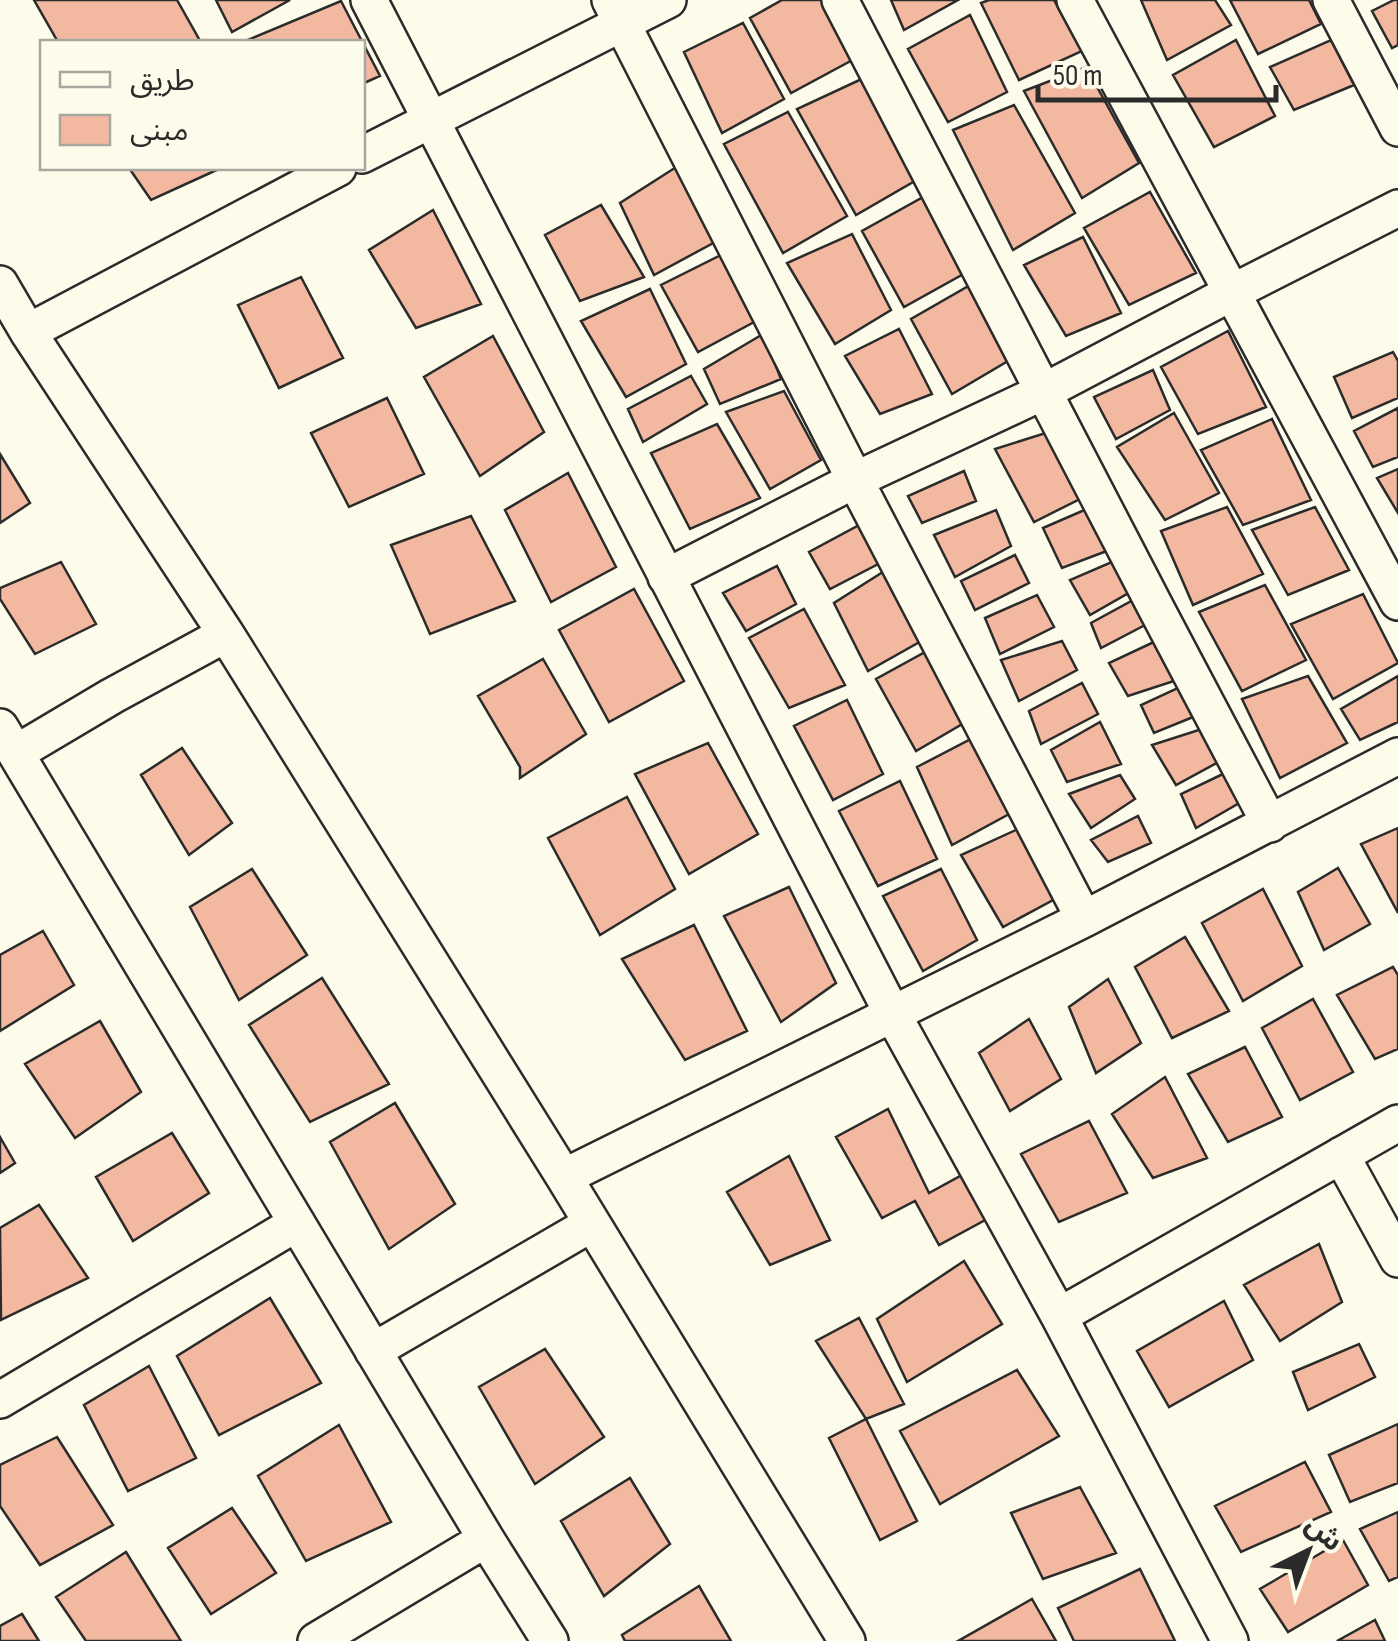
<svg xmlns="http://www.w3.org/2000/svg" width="1398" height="1641" font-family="'Sofia Sans Condensed','Noto Sans Arabic',sans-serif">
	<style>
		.building { fill: #f2b8a0; stroke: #2b2b2b; stroke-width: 2.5 }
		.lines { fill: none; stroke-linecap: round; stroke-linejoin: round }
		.minor-casing { stroke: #2b2b2b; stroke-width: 40 }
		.minor { stroke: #fdfbea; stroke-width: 35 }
	</style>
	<rect width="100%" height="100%" fill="#fdfbea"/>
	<!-- building -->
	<path class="building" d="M34,0h143l22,39 -6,3h-135z
		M216,0h74l-58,32z
		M782,0h47l29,57 -67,36 -41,-75z
		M891,0h67l-54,30z
		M989,0h65l28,51 -63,29 -38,-77z
		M1141,0h74l16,25 -64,35z
		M1230,0h79l12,24 -63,30z
		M1394,0h4v45l-6,3 -20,-37z
		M341,1l39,75 -18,8v-42h-119z
		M970,15l37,77 -59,30 -40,-73z
		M743,23l41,76 -62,34 -38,-81z
		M1236,40l39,76 -61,31 -41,-72z
		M1331,40l23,45 -60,25 -24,-43z
		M1086,67l53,96 -57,35 -58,-107z
		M866,77l54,101 -64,37 -59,-106z
		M1014,105l61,108 -62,37 -60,-120z
		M788,112l59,104 -64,37 -59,-109z
		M681,164l36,77 -63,34 -34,-72z
		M129,168h92l-70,32z
		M1150,192l46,81 -67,32 -45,-77z
		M925,196l42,76 -63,35 -42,-76z
		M601,205l43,72 -64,24 -35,-66z
		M433,210l48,94 -65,24 -47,-78z
		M852,234l39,76 -56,34 -48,-81z
		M1083,237l38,76 -55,23 -42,-71z
		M723,254l33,67 -58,31 -37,-67z
		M301,277l42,81 -64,30 -41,-83z
		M972,284l41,74 -61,36 -41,-75z
		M650,289l36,75 -60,33 -45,-76z
		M899,329l33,65 -52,20 -35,-58z
		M1228,331l38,76 -68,27 -37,-67z
		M763,334l18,45 -61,25 -16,-35z
		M493,336l51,96 -64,44 -56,-99z
		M1393,352l5,9v37l-46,20 -18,-41z
		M1153,370l17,40 -54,29 -22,-42z
		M691,376l16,28 -64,38 -15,-33z
		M784,391l37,69 -51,29 -44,-77z
		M387,398l37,76 -75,33 -38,-74z
		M1398,408v49l-25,10 -19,-36z
		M1174,413l45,80 -54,27 -48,-73z
		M1272,419l39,81 -68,25 -42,-75z
		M717,424l43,74 -70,31 -39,-76z
		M1052,431l32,66 -50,25 -39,-73z
		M0,454l30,49 -30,20z
		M1398,469v44l-21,-35z
		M964,471l12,30 -54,22 -14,-27z
		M568,473l48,94 -65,35 -46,-92z
		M1227,507l36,67 -70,31 -32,-74z
		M1315,507l34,63 -61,25 -36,-65z
		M1089,508l23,41 -50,19 -19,-40z
		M996,510l15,36 -56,31 -21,-42z
		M471,516l44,85 -85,33 -39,-89z
		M863,523l21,38 -54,28 -21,-37z
		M1015,555l14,28 -54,27 -14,-29z
		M1114,561l18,30 -42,24 -20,-35z
		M61,562l35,62 -61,30 -35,-55v-11z
		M777,566l19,38 -50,27 -23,-38z
		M886,570l37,70 -55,31 -34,-68z
		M1265,585l41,75 -64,31 -43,-79z
		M634,589l50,92 -75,41 -50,-92z
		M1363,594l35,69 -65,36 -42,-75z
		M1037,595l17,32 -54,27 -15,-36z
		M1135,599l12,25 -46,24 -10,-25z
		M804,609l41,76 -56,23 -40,-70z
		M1062,641l15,29 -58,31 -18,-41z
		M1156,641l21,39 -49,16 -19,-33z
		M927,651l37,72 -48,28 -40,-72z
		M543,659l43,75 -66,44v-11l-42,-71z
		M1308,676l39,67 -67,35 -38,-79z
		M1398,676v46l-38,18 -19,-31z
		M1082,683l16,31 -57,30 -12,-33z
		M1182,686l16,29 -44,18 -13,-28z
		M847,700l36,74 -50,26 -39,-74z
		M1100,722l21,42 -54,18 -16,-32z
		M1205,728l19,31 -48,26 -24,-40z
		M971,739l40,74 -59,32 -35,-78z
		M708,743l50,91 -69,40 -54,-100z
		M182,748l50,75 -43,32 -48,-80z
		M1225,773l16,29 -45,26 -15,-34z
		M1120,775l15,24 -44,29 -22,-34z
		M900,781l37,78 -59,27 -39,-75z
		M627,797l48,92 -75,46 -52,-97z
		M1138,816l13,27 -43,19 -17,-22z
		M1398,828v85l-37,-69z
		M1018,829l37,70 -52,28 -42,-72z
		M1338,868l32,56 -46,26 -26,-58z
		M252,869l55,86 -68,45 -49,-93z
		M941,869l36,71 -54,31 -40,-75z
		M789,887l47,96 -55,39 -57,-106z
		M1263,889l39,77 -59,35 -41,-78z
		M694,925l53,106 -62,29 -63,-101z
		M43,931l31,54 -74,46v-76z
		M1185,937l44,74 -57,27 -37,-71z
		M1393,967l5,8v74l-23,10 -38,-64z
		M322,978l67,106 -79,38 -61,-97z
		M1108,979l33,64 -45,30 -27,-66z
		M1313,999l40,73 -53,28 -38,-72z
		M1029,1019l32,60 -51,32 -31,-58z
		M100,1021l41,71 -66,46 -50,-74z
		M1245,1047l37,70 -54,25 -40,-68z
		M1165,1077l42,81 -54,20 -41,-64z
		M395,1103l60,101 -66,45 -59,-107z
		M888,1109l41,84 33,-18 25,44 -48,26 -24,-44 -33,17 -46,-81z
		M1089,1121l38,72 -68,29 -38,-68z
		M172,1133l37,60 -76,48 -37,-64z
		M0,1137l15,26 -15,10z
		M789,1156l41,84 -60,25 -43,-73z
		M39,1205l49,73 -87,42 -1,-92z
		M1319,1244l23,58 -62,39 -36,-56z
		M964,1261l38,63 -95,58 -30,-63z
		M270,1298l51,85 -102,52 -42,-79z
		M1224,1301l29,59 -84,47 -32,-56z
		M859,1318l45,86 -38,15 -50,-78z
		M1359,1344l16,33 -67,33 -15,-38z
		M545,1349l59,88 -69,47 -56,-97z
		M149,1366l47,92 -68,33 -44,-86z
		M1017,1370l42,66 -119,68 -40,-73z
		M866,1419l51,102 -37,19 -51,-102z
		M1398,1424v59l-48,19 -21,-47z
		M339,1425l52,97 -85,39 -48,-85z
		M57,1437l56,88 -73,40 -40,-59v-41z
		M1305,1462l26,50 -90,40 -26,-46z
		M630,1478l40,66 -66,52 -43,-75z
		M1080,1487l36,66 -73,26 -32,-66z
		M232,1508l44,65 -65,41 -43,-66z
		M1398,1512v65l-9,4 -29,-52z
		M1343,1540l25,45 -80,47 -28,-43z
		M126,1552l55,89h-95l-30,-44z
		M1140,1569l35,72h-101l-16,-33z
		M699,1586l32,55h-106l-3,-6z
		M1032,1599l24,42h-98z
		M22,1614l17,27h-39v-15z
		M1375,1620l10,21h-48z"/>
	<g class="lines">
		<defs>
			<path id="minor" d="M369,0l523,1013 167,303 171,325
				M610,0l245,480 229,439
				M840,0l317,610 113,214
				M1075,0l323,602
				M1331,0l67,128
				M362,155l306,-155
				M0,284l28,48 198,302 338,543 283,464
				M28,332l310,-164
				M666,577l189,-97 190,-89 186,-98 167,-85
				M0,727l486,812 64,102
				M16,753l96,-57 114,-62
				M1341,1155l57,104
				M564,1177l520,-258 314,-163
				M1059,1316l339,-193
				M373,1351l218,-127
				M0,1400l297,-177
				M316,1641l170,-102"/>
		</defs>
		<!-- minor casing -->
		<use href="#minor" class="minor-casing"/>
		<!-- minor -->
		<use href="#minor" class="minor"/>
	</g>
	<!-- legend -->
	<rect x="40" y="40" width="325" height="130" fill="#fdfbea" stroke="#a9a89e" stroke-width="2.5"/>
	<rect x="60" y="72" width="50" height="15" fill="#fdfbea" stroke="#a9a89e" stroke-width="2.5"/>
	<text x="130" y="90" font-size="30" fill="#2b2b2b">طريق</text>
	<rect x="60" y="115" width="50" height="30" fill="#f2b8a0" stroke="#a9a89e" stroke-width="2.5"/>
	<text x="130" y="140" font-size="30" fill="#2b2b2b">مبنى</text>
	<!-- north arrow -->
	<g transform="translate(1308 1551) rotate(42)" stroke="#fdfbea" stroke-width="8" paint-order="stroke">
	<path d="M0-8L18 38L0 25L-18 38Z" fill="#2b2b2b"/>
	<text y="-15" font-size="28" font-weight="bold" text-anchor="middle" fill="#2b2b2b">ش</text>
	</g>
	<!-- scale -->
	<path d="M1038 85v15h238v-15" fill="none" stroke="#2b2b2b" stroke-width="5"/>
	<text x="1053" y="85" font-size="30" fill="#2b2b2b" stroke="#fdfbea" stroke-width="8" paint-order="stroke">50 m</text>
</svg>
